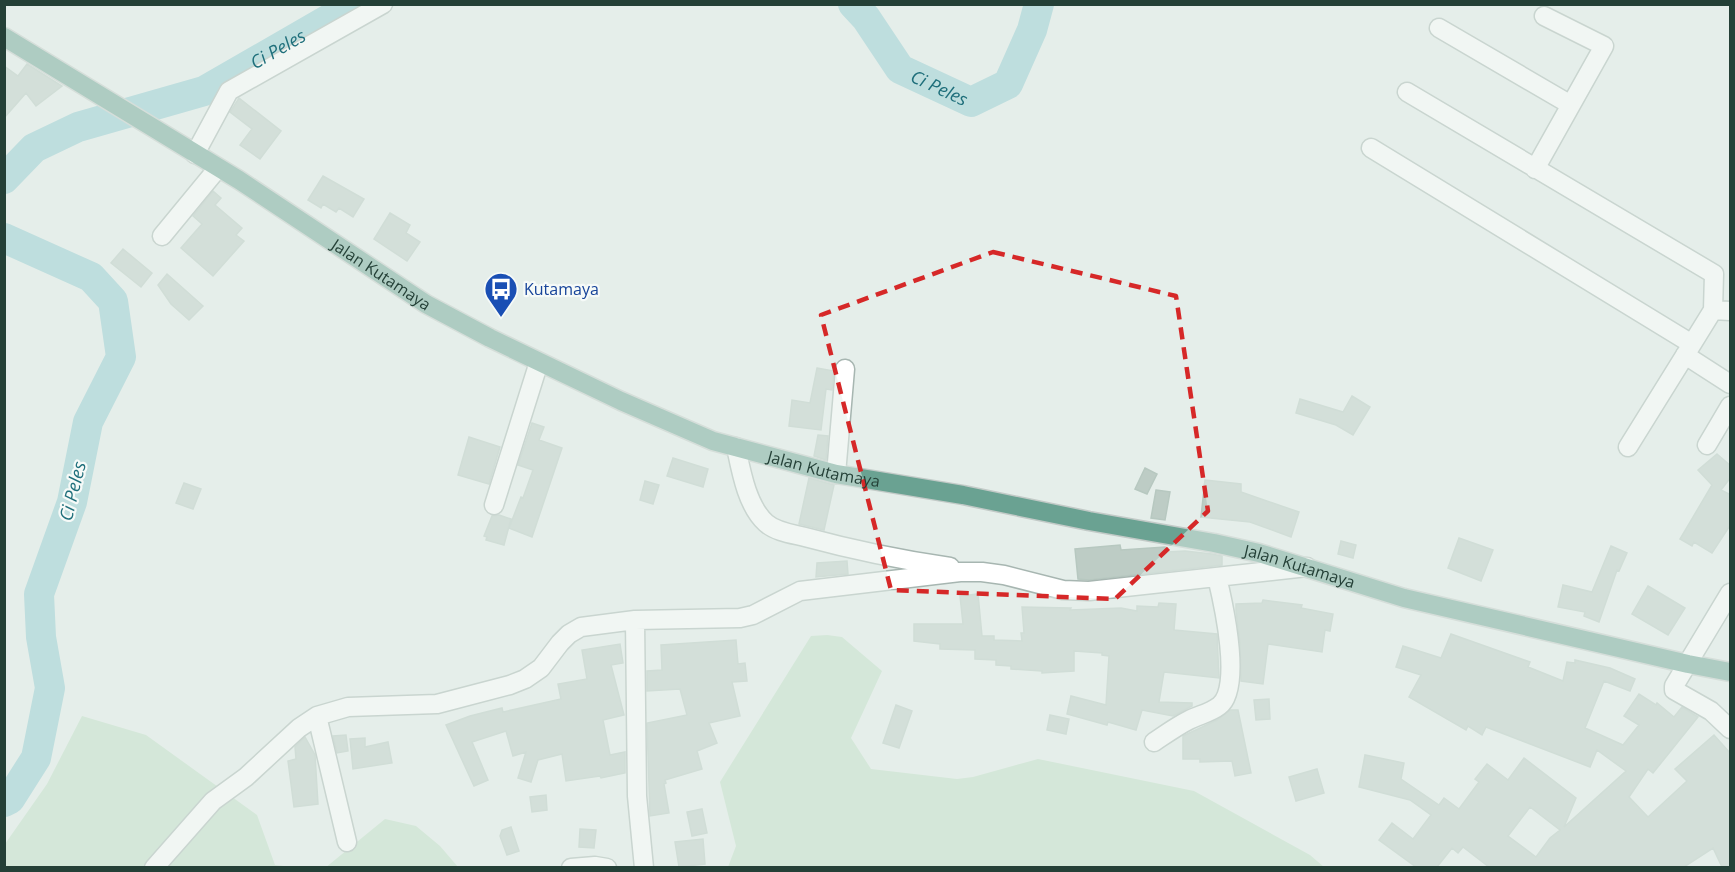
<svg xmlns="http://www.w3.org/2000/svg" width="1735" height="872" font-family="'Open Sans',sans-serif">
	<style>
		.green { fill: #bfdec6 }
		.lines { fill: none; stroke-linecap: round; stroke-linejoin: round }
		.river { stroke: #8fc9d1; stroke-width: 30 }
		.building { fill: #bdccc5; stroke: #b7c8c0; stroke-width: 1.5; fill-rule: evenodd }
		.minor-casing { stroke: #a7b6b1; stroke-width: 21 }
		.major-casing { stroke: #c2cac7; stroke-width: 21 }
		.minor { stroke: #fff; stroke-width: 18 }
		.major { stroke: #6aa292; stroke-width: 18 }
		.marked { fill: none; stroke: #d62828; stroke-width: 4.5; stroke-dasharray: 12 8; stroke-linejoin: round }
		.labels { text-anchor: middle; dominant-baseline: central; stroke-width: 4.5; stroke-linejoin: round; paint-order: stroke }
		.street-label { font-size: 16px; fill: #244037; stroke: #f6faf8 }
		.transit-label { font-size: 16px; fill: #164399; stroke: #f6faf8; text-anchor: start }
		.water-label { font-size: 18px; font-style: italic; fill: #1f6f7b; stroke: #f6faf8 }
	</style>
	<rect width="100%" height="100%" fill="#e5eeea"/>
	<!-- green -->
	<path class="green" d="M827,635l15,2 40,34 -31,67 20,31 86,10 16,-2 65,-18 156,32 116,64 14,12h-596l8,-21 -16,-64 91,-146z
		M82,716l64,19 111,80 18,50 18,2 -288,1v-24l42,-60z
		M385,819l31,7 24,20 18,21 -133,1z"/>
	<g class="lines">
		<!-- river -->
		<g class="river">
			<path id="s1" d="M853,4l13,14 34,51 71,33 37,-18 24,-54 7,-26"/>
			<path id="s2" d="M4,179l30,-31 44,-21 126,-36 151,-87"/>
			<path d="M4,238l87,39 22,24 8,56 -33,65 -16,80 -33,92 2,43 9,51 -14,70 -26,41 -6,3"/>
		</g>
	</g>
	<!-- building -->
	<path class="building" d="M27,64l35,22 -26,20 -10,-13 -22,25v-52l14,10z
		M239,98l42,33 -21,28 -20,-14 12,-16 -22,-17z
		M323,176l41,23 -11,18 -14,-9 -3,4 -13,-8 -2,4 -13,-8z
		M213,191l8,7 -6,7 27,23 -6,7 8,6 -31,35 -32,-28 21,-24 -9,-8z
		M390,213l20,12 -4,8 14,9 -13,19 -33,-22z
		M123,249l29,24 -11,14 -30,-24z
		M167,274l36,32 -14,14 -18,-16 -13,-19z
		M817,368l17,3 -2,19 -6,-1 -5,41 -32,-4 3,-26 18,3z
		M1352,396l18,11 -17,28 -17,-10 -40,-12 4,-14 43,13z
		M532,423l12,4 -5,13 23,8 -30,89 -23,-9 12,-31 2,1 10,-28 -15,-5z
		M818,435l10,1 -2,24 -12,-4z
		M469,437l31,10 -11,37 -31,-9z
		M1717,454l14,12v11l-10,13 10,5v29l-19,29 -18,-11 -2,4 -12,-7 32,-54 -14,-15z
		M673,458l35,11 -5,18 -36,-11z
		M1145,468l12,6 -10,20 -12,-5z
		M809,478l25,7 -10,45 -25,-6z
		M1205,480l36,4v8l58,20 -8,25 -41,-15 -49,-5z
		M645,481l14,4 -6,19 -13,-4z
		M184,483l17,6 -8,20 -17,-6z
		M1156,490l14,2 -5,28 -14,-2z
		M499,515l12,4 -7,26 -18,-5 1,-3 -3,-1 8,-20z
		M1459,538l34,12 -12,31 -33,-13z
		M1341,541l15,4 -3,13 -15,-4z
		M1120,545l1,5 44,-3 1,5 19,-1 27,3 10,2v9l-133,15 -11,-1 -3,-30z
		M1611,546l16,7 -8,18 -2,-1 -18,52 -15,-6 1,-4 -27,-5 5,-22 29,7z
		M847,561l1,13 -32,3 1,-14z
		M1648,586l37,22 -17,27 -36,-21z
		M978,594l4,42h12v4l28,1 -1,-8h3l-2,-26 49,1 -1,2 51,-2 16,3v-5l21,1 1,-4 17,1 -2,26 43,4 2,44 -55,-6 -5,30 33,1v3l-19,10 -31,-6 -6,20 -28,-8 -1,3 -40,-11 4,-18 35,9 3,-49 -7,-1v-2l-28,-2v20l-32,2v-2l-31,-2v-3l-15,-1v-5l-21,-1v-9l-35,-1v-5l-26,-3v-17h49l-3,-28z
		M1263,600l39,5 -1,3 32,6 -3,17 -5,-1 -3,22 -54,-8 -5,40 -22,-3 -1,-37 -4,-33v-7l26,-1z
		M1451,634l79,28 -2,5 35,14 4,-19 8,1v-3l35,8 25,11 -5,12 -26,-10 -19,47 38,17 16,-20 -15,-9 15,-22 17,11 1,-2 17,14 8,-10 16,10 -45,56 -5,-4 -19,28 19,20 39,-36 -12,-12 39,-34 17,19v113h-9l-9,-19 -29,19h-195l-26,-20 -5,6 -6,-5 -15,19h-21l-37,-27 13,-17 21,16 18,-24 -21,-15 -51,-13 6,-32 39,8 -3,16 38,26 5,-7 15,11 20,-27 -4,-3 12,-15 21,16 16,-22 52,40 -12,29 62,-56 -29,-21 -7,17 -104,-40 -4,8 -14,-9 -2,4 -57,-33 12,-22 -25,-8 7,-21 38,12zM1530,807l30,23 -10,8 -14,19 -28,-21z
		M736,640l2,24 7,-1 2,18 -15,1 8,34 -31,7 8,20 -20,8 5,18 -37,11 1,3 -2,1 5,29 -19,3 -3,-93 40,-8 -7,-26 -33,2v-20l15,-1 -1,-25z
		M620,644l3,19 -12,2 13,50 -21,5 7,35 15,-3v21l-24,5 -1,-2 -34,5 -4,-27 -24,6 -7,22 -13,-4 8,-26 -13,4 -7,-25 -34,11 16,38 -14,6 -28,-61 24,-9 32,-8 1,4 58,-13 -3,-15 29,-5 -5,-29z
		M1269,699l1,20 -14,1 -2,-20z
		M896,705l16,6 -13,37 -16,-5z
		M1230,710h8l13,63 -16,3 -3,-15 -32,1v-3h-17v-23l34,-16z
		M1050,715l19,4 -3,15 -19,-4z
		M346,735l2,16 -11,2 -4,-17z
		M305,737l10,18 3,49 -24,3 -6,-46 8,-2 -1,-12z
		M365,738v9l23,-5 4,21 -39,6 -3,-30z
		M1317,769l7,24 -28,8 -7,-24z
		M546,795l1,15 -15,2 -2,-15z
		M702,809l5,24 -15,3 -5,-24z
		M511,827l8,24 -12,4 -7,-19 2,-6z
		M580,829l16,1 -2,18 -15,-1z
		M703,839l2,25 -26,3 -4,-25z"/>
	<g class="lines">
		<defs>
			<path id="minor" d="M1439,28l132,77
				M1407,92l307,182 -1,36 17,1
				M1371,148l321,196 21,-34
				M195,154l34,-63 154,-87
				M1535,169l69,-123 -60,-30
				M162,236l56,-68
				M1685,355l45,29
				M1707,445l23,-39
				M736,447c5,24 11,59 30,76 10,9 27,11 39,14 48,13 97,23 145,30
				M1628,447l64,-103
				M836,474l9,-105
				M494,505l45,-143
				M1730,593l-56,93v4l37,21 19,18
				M635,620l2,176 7,72
				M317,716l30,126
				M1154,742c12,-8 23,-16 35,-22 10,-5 21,-7 30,-14 24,-17 4,-104 -2,-129
				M154,868l59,-67 33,-24 53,-49 18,-12 31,-9 89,-3 73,-19 15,-6 16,-11 19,-25 9,-9 12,-7 54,-7 105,-2 13,-3 47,-24 160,-19h22l22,3 59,15 26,1 218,-24
				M571,868l24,-2 12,2"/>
			<g id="major">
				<path id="s3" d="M4,37l235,143 187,124 64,34 131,63 92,40 123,33 127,21 126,26 125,22 45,10 145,45 284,66 42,8"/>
			</g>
		</defs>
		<!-- minor casing -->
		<use href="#minor" class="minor-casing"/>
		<!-- major casing -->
		<use href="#major" class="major-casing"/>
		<!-- minor -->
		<use href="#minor" class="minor"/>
		<!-- major -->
		<use href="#major" class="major"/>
	</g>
	<!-- marked area -->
	<path d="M0 0H1735V872H0ZM993,252l183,44 32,215 -93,88 -224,-9 -70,-275z" fill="#e5eeea" fill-opacity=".55" fill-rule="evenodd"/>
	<path class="marked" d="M993,252l183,44 32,215 -93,88 -224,-9 -70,-275z"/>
	<!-- icons -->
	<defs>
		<symbol id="bus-pin" viewBox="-11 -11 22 30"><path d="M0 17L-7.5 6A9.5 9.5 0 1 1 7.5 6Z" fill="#1a4fb4" stroke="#f6faf8"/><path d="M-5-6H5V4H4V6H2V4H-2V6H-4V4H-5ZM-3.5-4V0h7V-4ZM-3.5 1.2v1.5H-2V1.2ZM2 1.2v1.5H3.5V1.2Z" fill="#fff"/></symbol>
	</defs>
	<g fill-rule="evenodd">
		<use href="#bus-pin" x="482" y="270" width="38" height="52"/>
	</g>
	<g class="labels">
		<!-- street labels -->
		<g class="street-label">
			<text stroke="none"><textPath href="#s3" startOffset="446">Jalan Kutamaya</textPath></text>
			<text stroke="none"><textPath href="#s3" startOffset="932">Jalan Kutamaya</textPath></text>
			<text stroke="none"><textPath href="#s3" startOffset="1418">Jalan Kutamaya</textPath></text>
		</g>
		<!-- transit labels -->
		<g class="transit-label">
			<text x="524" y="289">Kutamaya</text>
		</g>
		<!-- water labels -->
		<g class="water-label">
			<text stroke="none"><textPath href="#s2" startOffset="308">Ci Peles</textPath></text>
			<text stroke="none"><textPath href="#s1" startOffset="124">Ci Peles</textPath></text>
			<text transform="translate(72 491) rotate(-76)">Ci Peles</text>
		</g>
	</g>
	<!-- border -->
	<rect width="1735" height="872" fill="none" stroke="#244037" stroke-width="12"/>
</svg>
